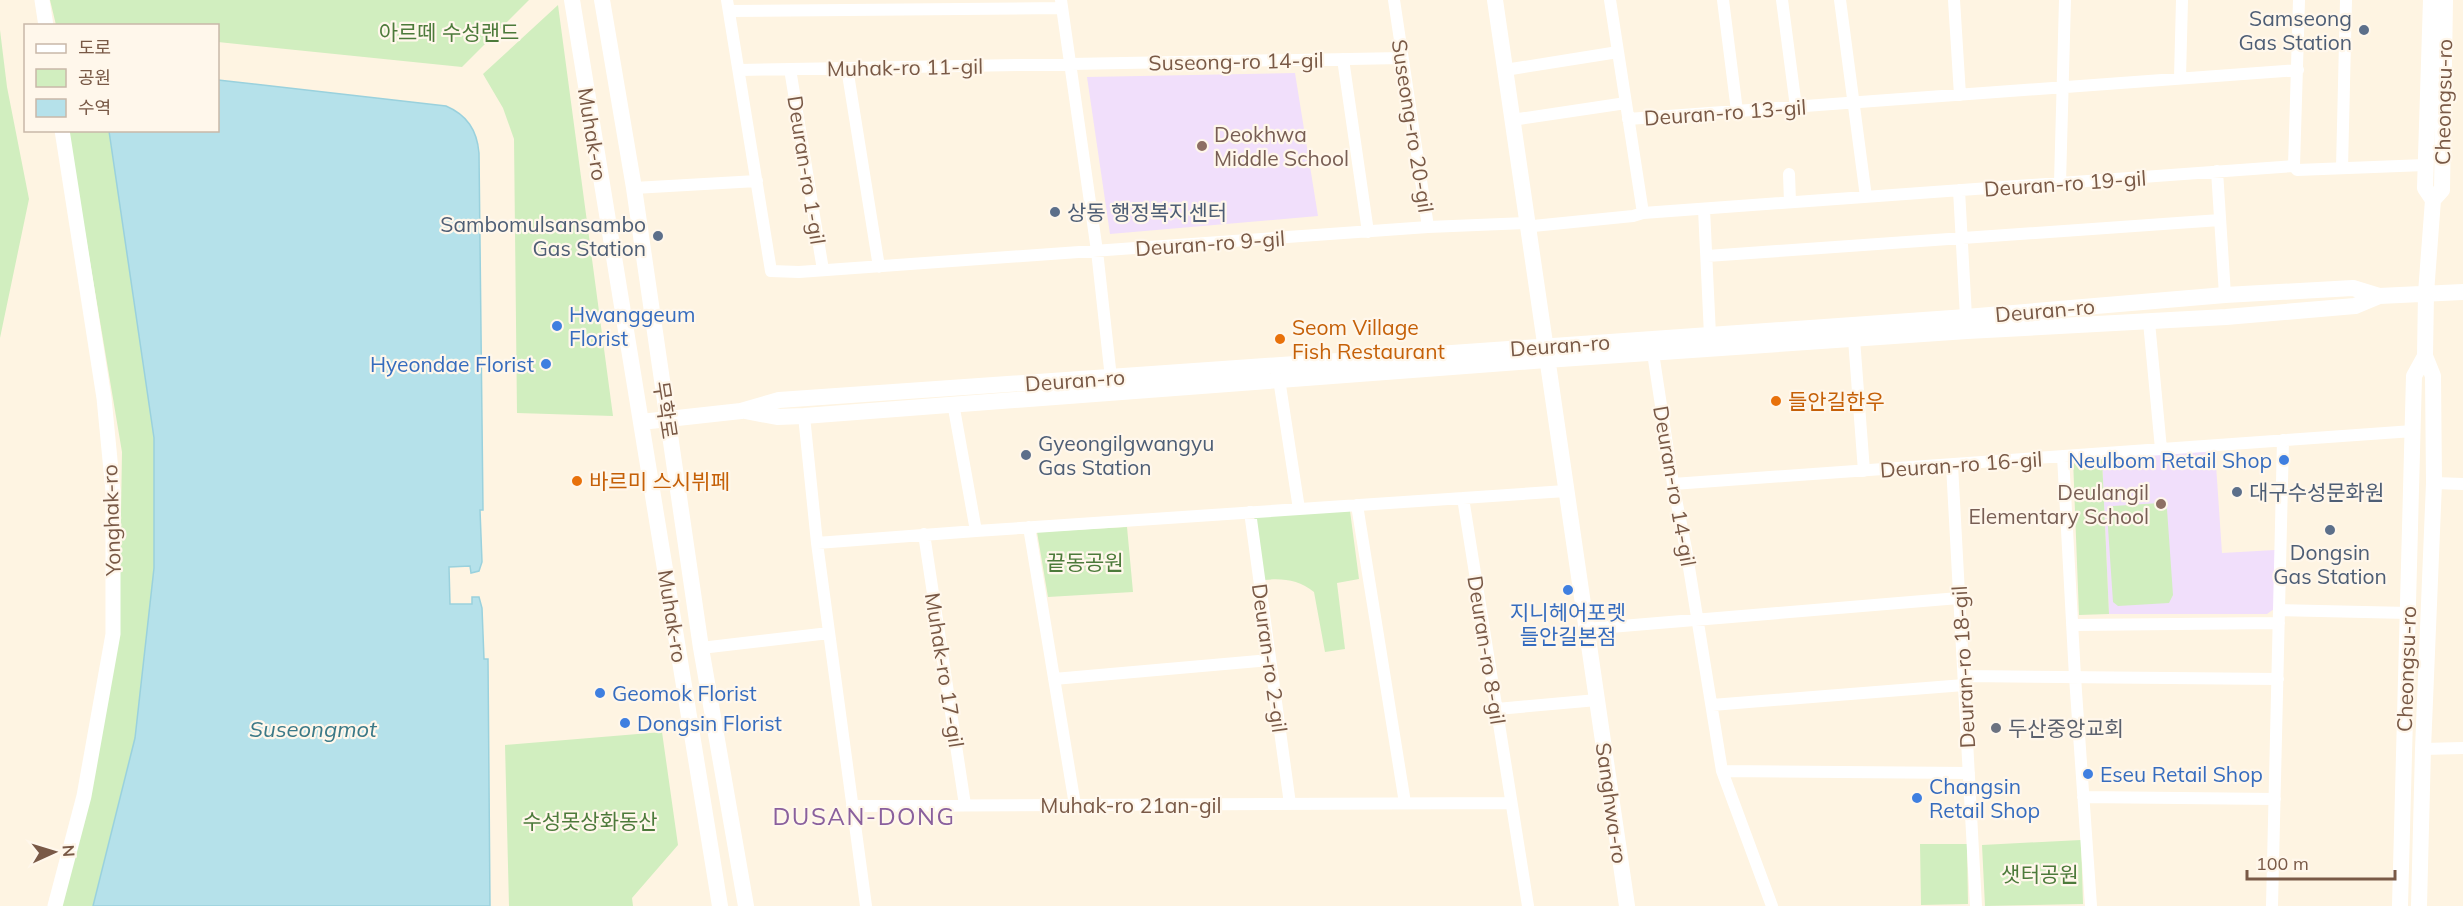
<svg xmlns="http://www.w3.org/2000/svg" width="2463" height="906" font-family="Mulish,'Noto Sans KR',sans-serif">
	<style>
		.education { fill: #f1dffb }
		.green { fill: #d1eebf }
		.water { fill: #b5e1ea; stroke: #9ad1dd; stroke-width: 1.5 }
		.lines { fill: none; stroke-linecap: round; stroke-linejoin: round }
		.minor { stroke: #fff; stroke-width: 12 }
		.tertiary { stroke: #fff; stroke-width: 15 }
		.secondary { stroke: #fff; stroke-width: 16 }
		.service-dot { fill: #5c6f8a; stroke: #fff7eb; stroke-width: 2 }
		.education-dot { fill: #8d6e63; stroke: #fff7eb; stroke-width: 2 }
		.shop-dot { fill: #3f7fe0; stroke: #fff7eb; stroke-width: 2 }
		.food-dot { fill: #e8710a; stroke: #fff7eb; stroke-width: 2 }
		.worship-dot { fill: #6b7280; stroke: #fff7eb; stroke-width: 2 }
		.labels { text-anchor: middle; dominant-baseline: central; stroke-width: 4.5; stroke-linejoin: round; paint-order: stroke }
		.service-label { font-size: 21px; fill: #4e5e75; stroke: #fff7eb; text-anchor: start }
		.park-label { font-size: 21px; fill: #4c7a3a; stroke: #fff7eb }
		.street-label { font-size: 21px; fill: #795946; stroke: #fff7eb }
		.education-label { font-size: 21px; fill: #785e54; stroke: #fff7eb; text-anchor: start }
		.shop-label { font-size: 21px; fill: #366cbe; stroke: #fff7eb; text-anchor: start }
		.food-label { font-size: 21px; fill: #c56008; stroke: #fff7eb; text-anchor: start }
		.worship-label { font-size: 21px; fill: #5b616d; stroke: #fff7eb; text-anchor: start }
		.water-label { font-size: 22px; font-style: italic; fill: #3b7987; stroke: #fff7eb }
		.quarter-label { font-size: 24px; letter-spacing: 1.5px; fill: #8a609d; stroke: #fff7eb }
	</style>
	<rect width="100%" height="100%" fill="#fef4e2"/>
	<!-- education -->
	<path class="education" d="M1295,73l23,143 -208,18 -23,-157z
		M2215,450l7,103 53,-3 -1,59 -7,5h-158l-7,-156z"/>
	<!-- green -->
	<path class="green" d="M50,0h479l-67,67 -244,-25v-16l-162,-1z
		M558,5l55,411 -96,-3 -3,-274 -11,-31 -20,-34z
		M0,30l7,57 22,112 -29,139z
		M68,131h41l45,307v130l-19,170 -42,168h-31l57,-270 3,-184z
		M2102,458l7,156 -30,1 -6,-156z
		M2160,503l7,6 6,86 -4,8 -51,3 -5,-4 -6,-89 6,-7z
		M1350,511l9,68 -22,4 8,66 -20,3 -11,-60c-15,-12 -31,-14 -50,-12l-10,-64z
		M1127,527l6,65 -85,5 -11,-65z
		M662,732l16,113 -46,53 1,8h-124l-4,-161z
		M2081,840l2,64 -98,2 -3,-61z
		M1920,844h47l1,60 -47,1z"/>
	<!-- water -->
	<path class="water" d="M218,80l228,26c21,9 31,24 33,47l4,357h-3l2,52 -3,9 -8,2 -1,-7 -21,1 1,37h22v-7h7l3,11 2,51h4l2,247h-397l42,-168 19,-170v-130l-45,-307 109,-1z"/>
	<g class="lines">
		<!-- minor -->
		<path class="minor" d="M727,0l44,271 28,1 629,-45 99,-4 6,3 100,-10 10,-3
			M1061,0l36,251 14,127
			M1394,0l34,227
			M1610,0l33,213 651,-47 5,-166
			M1723,0l14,111
			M1782,0l14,107
			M1840,0l26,197
			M1954,0l6,95
			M729,11l333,-3
			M1343,59l25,173
			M847,68l32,199
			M790,69l33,201
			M740,70l662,-12
			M1505,70l113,-18
			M2180,78l2,-78
			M1628,119l670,-49
			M1512,120l114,-17
			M2294,166l3,4 128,-5
			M2342,168l4,-168
			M2217,171l8,124
			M1789,174l1,28
			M2060,183l5,-183
			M634,188l123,-7
			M1959,190l7,127
			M1704,209l6,126
			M1707,256l513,-36
			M2149,322l12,127
			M1854,339l10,132
			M1653,353l20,131 13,65 36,222 50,135
			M1279,379l20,130
			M953,403l23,128 590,-40
			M804,416l13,127 49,363
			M2063,456l12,221 16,229
			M1952,465l24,441
			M2434,483l29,1
			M1673,484l740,-53
			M1463,498l65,408
			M1357,505l48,298
			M1250,512l40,292
			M1029,527l46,278
			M924,534l41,271
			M817,543l159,-12
			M2279,610l130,3
			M2072,625l207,-2
			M1586,629l373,-31
			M701,648l128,-15
			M1964,676l314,3
			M1054,679l216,-19
			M1712,705l252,-20
			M1497,709l100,-9
			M2423,749l40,-1
			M1722,771l247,2
			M2083,797l192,2
			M852,806l659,-3
			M2272,906l11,-466"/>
		<!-- tertiary -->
		<path class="tertiary" d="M42,0l4,26
			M55,906l29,-110 29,-162v-143l-9,-93 -42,-268"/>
		<!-- secondary -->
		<path class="secondary" d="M572,0l148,906
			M602,0l32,188 67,460 45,258
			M1495,0l132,906
			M2431,0l-6,188 8,12
			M745,411l32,6 27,-1 742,-56 421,-29 259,-14 129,-11 24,-10
			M641,422l100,-11 38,-11 1187,-83 259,-22 128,-7 26,8 84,-4
			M2400,906l14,-530 11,-20
			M2419,906l4,-157 11,-266 -1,-107 -8,-20 1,-63 7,-93 9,-10 3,-190"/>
	</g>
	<!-- markers -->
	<g class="service-dot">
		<circle cx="2364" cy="30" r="6"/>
		<circle cx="1055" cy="212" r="6"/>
		<circle cx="658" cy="236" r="6"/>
		<circle cx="1026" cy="455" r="6"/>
		<circle cx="2237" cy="492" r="6"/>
		<circle cx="2330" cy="530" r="6"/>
	</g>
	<g class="education-dot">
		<circle cx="1202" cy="146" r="6"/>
		<circle cx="2161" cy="504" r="6"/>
	</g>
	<g class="shop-dot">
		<circle cx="557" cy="326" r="6"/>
		<circle cx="546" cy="364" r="6"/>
		<circle cx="2284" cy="460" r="6"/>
		<circle cx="1568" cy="590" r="6"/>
		<circle cx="600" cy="693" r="6"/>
		<circle cx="625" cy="723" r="6"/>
		<circle cx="2088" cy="774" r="6"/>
		<circle cx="1917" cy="798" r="6"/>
	</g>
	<g class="food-dot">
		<circle cx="1280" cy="339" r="6"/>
		<circle cx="1776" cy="401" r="6"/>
		<circle cx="577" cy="481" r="6"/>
	</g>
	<circle class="worship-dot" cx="1996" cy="728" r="6"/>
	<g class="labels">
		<!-- service labels -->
		<g class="service-label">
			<text x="2352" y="18" text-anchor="end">Samseong<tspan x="2352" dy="24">Gas Station</tspan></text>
			<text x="1067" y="212">상동 행정복지센터</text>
			<text x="646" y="224" text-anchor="end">Sambomulsansambo<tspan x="646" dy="24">Gas Station</tspan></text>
			<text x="1038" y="443">Gyeongilgwangyu<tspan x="1038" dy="24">Gas Station</tspan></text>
			<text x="2249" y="492">대구수성문화원</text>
			<text x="2330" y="552" text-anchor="middle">Dongsin<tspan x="2330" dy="24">Gas Station</tspan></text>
		</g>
		<!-- park labels -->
		<g class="park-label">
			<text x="449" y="32">아르떼 수성랜드</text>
			<text x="1085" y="562">끝동공원</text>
			<text x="590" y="821">수성못상화동산</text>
			<text x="2040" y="874">샛터공원</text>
		</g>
		<!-- street labels -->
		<g class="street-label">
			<text transform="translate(1236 61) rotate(-1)">Suseong-ro 14-gil</text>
			<text transform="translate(905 67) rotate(-1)">Muhak-ro 11-gil</text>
			<text transform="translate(2443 102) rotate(-89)">Cheongsu-ro</text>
			<text transform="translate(1725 112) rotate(-4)">Deuran-ro 13-gil</text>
			<text transform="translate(1413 126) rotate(81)">Suseong-ro 20-gil</text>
			<text transform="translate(593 134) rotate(81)">Muhak-ro</text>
			<text transform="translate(807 170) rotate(81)">Deuran-ro 1-gil</text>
			<text transform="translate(2065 183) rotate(-4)">Deuran-ro 19-gil</text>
			<text transform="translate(1210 243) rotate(-4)">Deuran-ro 9-gil</text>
			<text transform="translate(2045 310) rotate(-5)">Deuran-ro</text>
			<text transform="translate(1560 345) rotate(-4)">Deuran-ro</text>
			<text transform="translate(1075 380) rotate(-4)">Deuran-ro</text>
			<text transform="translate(666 410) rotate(81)">무학로</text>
			<text transform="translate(1961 464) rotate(-4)">Deuran-ro 16-gil</text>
			<text transform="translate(1675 486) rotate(80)">Deuran-ro 14-gil</text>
			<text transform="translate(111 520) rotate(-92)">Yonghak-ro</text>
			<text transform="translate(673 616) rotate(81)">Muhak-ro</text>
			<text transform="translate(1487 650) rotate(81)">Deuran-ro 8-gil</text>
			<text transform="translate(1270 658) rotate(82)">Deuran-ro 2-gil</text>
			<text transform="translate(1963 667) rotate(-93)">Deuran-ro 18-gil</text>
			<text transform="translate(2406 669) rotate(-88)">Cheongsu-ro</text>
			<text transform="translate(945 670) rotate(81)">Muhak-ro 17-gil</text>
			<text transform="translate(1612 803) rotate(82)">Sanghwa-ro</text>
			<text x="1131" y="805">Muhak-ro 21an-gil</text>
		</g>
		<!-- education labels -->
		<g class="education-label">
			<text x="1214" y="134">Deokhwa<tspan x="1214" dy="24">Middle School</tspan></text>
			<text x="2149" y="492" text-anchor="end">Deulangil<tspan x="2149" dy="24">Elementary School</tspan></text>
		</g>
		<!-- shop labels -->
		<g class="shop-label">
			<text x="569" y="314">Hwanggeum<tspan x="569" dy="24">Florist</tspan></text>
			<text x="534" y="364" text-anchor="end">Hyeondae Florist</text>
			<text x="2272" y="460" text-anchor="end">Neulbom Retail Shop</text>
			<text x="1568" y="612" text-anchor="middle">지니헤어포렛<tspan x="1568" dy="24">들안길본점</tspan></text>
			<text x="612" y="693">Geomok Florist</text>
			<text x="637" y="723">Dongsin Florist</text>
			<text x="2100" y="774">Eseu Retail Shop</text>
			<text x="1929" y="786">Changsin<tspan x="1929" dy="24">Retail Shop</tspan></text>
		</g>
		<!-- food labels -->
		<g class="food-label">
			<text x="1292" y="327">Seom Village<tspan x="1292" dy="24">Fish Restaurant</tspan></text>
			<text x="1788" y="401">들안길한우</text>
			<text x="589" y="481">바르미 스시뷔페</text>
		</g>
		<!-- worship labels -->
		<g class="worship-label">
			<text x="2008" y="728">두산중앙교회</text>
		</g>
		<!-- water labels -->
		<g class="water-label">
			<text x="313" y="729">Suseongmot</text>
		</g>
		<!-- quarter labels -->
		<g class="quarter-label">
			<text x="864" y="816">DUSAN-DONG</text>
		</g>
	</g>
	<!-- legend -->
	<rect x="24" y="24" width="195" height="108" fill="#fff7eb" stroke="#c9b8a9" stroke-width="1.5"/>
	<rect x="36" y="44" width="30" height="9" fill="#ffffff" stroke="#c9b8a9" stroke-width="1.5"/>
	<text x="78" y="54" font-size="18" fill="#795946">도로</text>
	<rect x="36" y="69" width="30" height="18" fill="#d1eebf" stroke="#c9b8a9" stroke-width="1.5"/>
	<text x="78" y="84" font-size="18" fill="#795946">공원</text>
	<rect x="36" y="99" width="30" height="18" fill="#b5e1ea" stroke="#c9b8a9" stroke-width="1.5"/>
	<text x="78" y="114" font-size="18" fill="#795946">수역</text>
	<!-- north arrow -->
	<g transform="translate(54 852) rotate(86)" stroke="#fff7eb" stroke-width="4.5" paint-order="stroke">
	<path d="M0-4.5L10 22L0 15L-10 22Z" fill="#795946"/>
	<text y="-9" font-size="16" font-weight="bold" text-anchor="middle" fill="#795946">N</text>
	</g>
	<!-- scale -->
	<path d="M2247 870v9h148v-9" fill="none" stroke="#795946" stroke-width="3"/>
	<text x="2256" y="870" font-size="18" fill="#795946" stroke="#fff7eb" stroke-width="4.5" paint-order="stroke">100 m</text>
</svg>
